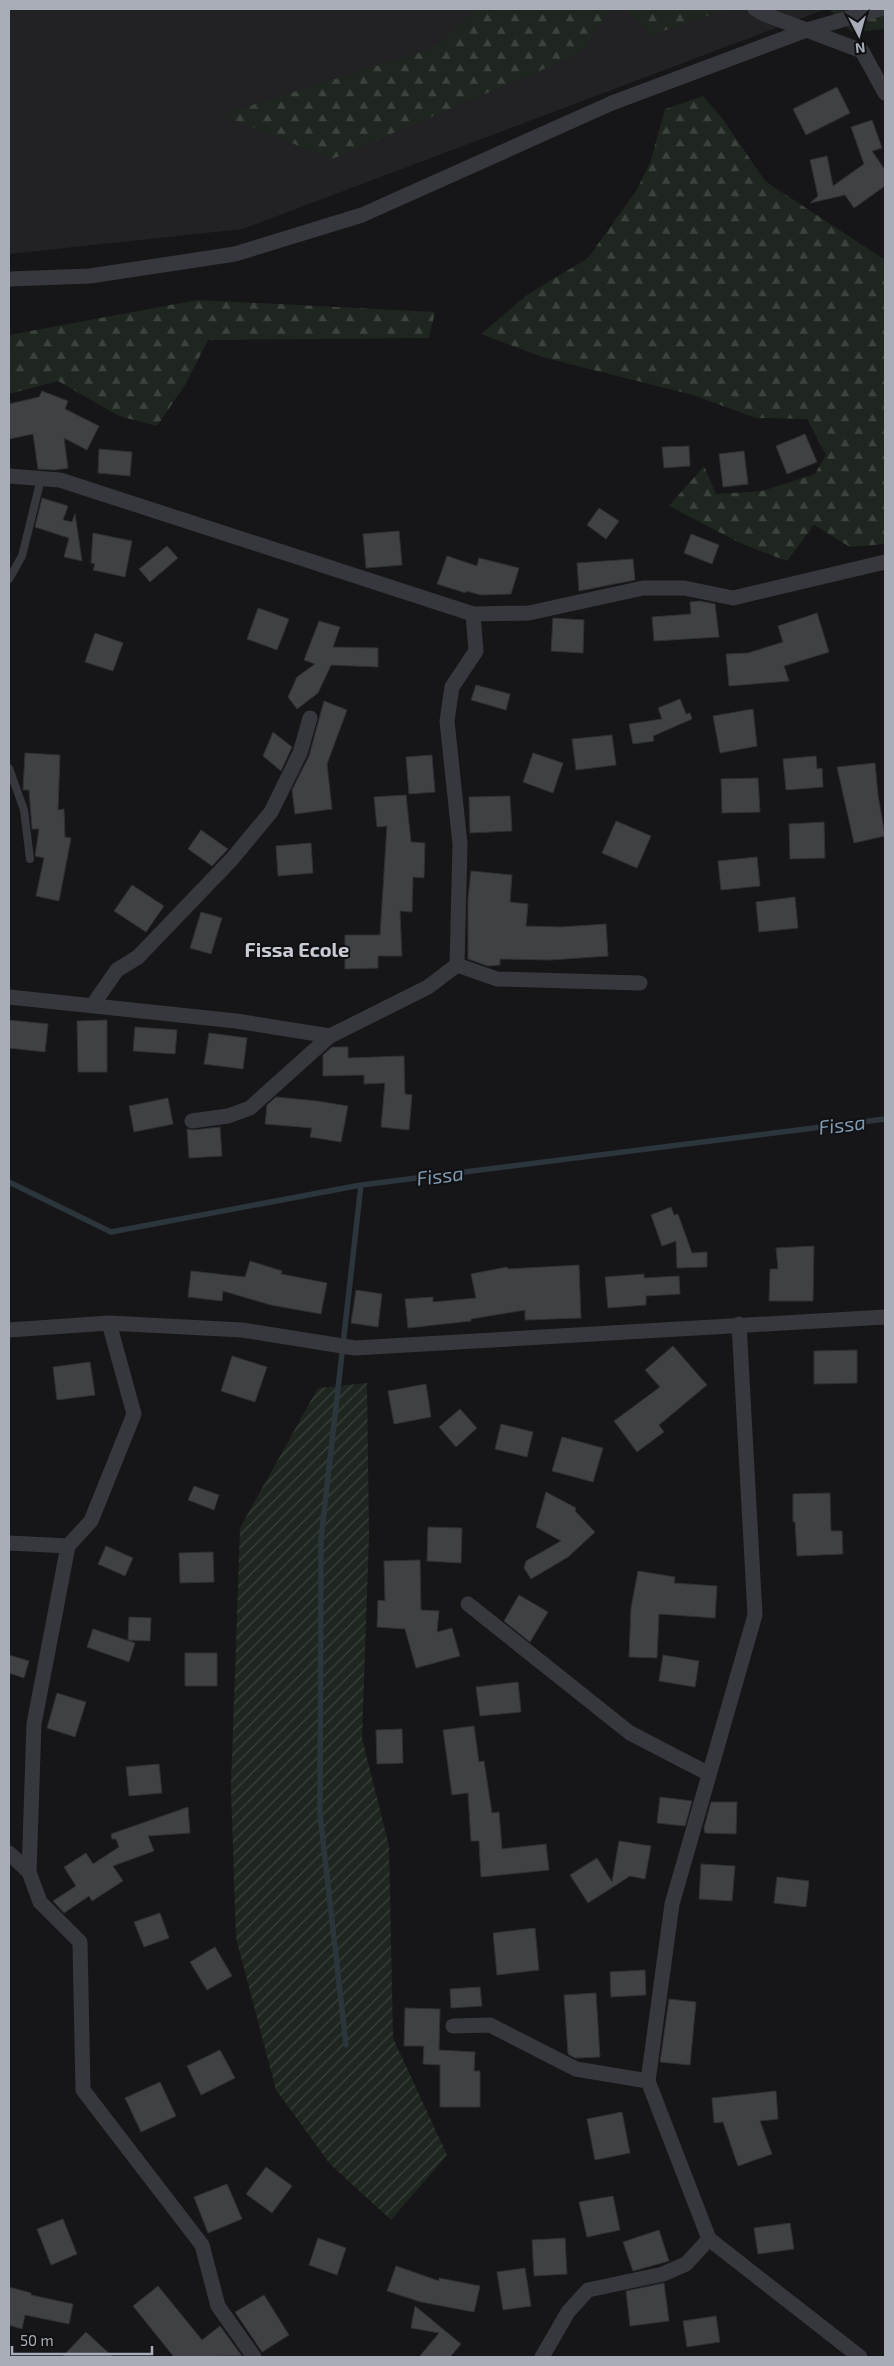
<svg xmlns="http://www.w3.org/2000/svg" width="894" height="2366" font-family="'Exo 2',sans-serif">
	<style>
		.built { fill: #222225 }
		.forest { fill: url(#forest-firs) }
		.garden { fill: url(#garden-furrows) }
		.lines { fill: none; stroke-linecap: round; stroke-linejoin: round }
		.stream { stroke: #2c353c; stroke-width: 5.5 }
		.building { fill: #404145; stroke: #303034 }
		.lane { stroke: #37383d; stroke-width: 8 }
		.street { stroke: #37383d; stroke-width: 15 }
		.labels { text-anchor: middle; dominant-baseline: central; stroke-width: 4; stroke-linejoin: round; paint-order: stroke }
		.neighbourhood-label { font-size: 20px; font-weight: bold; fill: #c9ccd4; stroke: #111113 }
		.water-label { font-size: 20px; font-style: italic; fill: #7f9bb3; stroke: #111113 }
	</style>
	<defs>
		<pattern id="forest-firs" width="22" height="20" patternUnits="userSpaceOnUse" patternTransform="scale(1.25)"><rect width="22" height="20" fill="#1e261f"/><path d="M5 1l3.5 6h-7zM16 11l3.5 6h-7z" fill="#3c433d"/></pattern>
		<pattern id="garden-furrows" width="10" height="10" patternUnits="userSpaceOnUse" patternTransform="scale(1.25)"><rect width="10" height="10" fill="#1e261f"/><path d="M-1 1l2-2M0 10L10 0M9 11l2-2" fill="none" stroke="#3c433d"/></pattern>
	</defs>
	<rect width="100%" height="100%" fill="#161618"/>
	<!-- built -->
	<path class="built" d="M9,9h817l-583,220 -234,25z"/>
	<!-- forest -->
	<path class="forest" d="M477,9h133l-31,45 -247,105 -111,-44 213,-67z
		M625,9h103l-77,26z
		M829,9h56v20l-33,3z
		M703,96l19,22 43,63 120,79v284l-35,3 -36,-22 -27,36 -47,-18 -71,-37 35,-40 12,28 46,-3 53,-17 11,-19 -19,-36 -51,-1 -63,-23 -151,-38 -61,-23 46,-39 61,-37 48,-67 14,-28 15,-54z
		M197,300l238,12 -6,26 -221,2 -23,45 -28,41 -38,-10 -61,-35 -49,13v-59z"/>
	<!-- garden -->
	<path class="garden" d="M367,1383l2,153 -7,202 27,108 4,192 54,117 -56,65 -61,-56 -54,-74 -40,-152 -5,-150 9,-260 78,-140z"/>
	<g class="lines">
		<!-- stream -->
		<path class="stream" d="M9,1182l102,50 250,-47 524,-66
			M346,2045l-26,-231 1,-275 40,-354"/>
	</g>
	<!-- building -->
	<path class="building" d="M837,87l13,26 -44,22 -13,-26z
		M872,120l10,28 -10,3 13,19v16l-31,22 -9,-13 -35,8 8,-7 -8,-36 17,-4 6,30 31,-22 -13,-37z
		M42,391l26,10 -3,8 34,17 -12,24 -23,-12 4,30 -13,2 -17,-1 -5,-35 -24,5v-35l30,-7z
		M805,434l12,28 -30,12 -11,-28z
		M689,446l1,20 -26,2 -2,-21z
		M99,449l33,3 -2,24 -32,-3z
		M744,451l4,33 -25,3 -4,-33z
		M42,498l26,8 -5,14 9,2 3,-8 7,47 -18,-4 5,-19 -34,-11z
		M599,508l20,13 -13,18 -19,-14z
		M399,531l3,34 -36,3 -3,-34z
		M93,533l39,8 -7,36 -32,-7 2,-6 -4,-1z
		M691,534l28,11 -7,19 -28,-11z
		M167,546l11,12 -28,24 -11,-13z
		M447,556l30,10 2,-8 40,10 -8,26 -30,1 -15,-4v2l-29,-9z
		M633,559l2,21 -56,11 -2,-28z
		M700,601l15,3 4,33 -65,4 -2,-24 39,-3 -1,-12z
		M258,608l31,11 -12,31 -30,-11z
		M817,613l12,39 -45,14 5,15 -60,5 -3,-32 22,-1 35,-11 -5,-16z
		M553,618l31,2 -1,33 -32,-2z
		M319,621l21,6 -7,20 45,1v19l-47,-2 -13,28 -21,16 -9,-12 9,-20 18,-13 -11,-4z
		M95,633l28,10 -10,28 -28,-9z
		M476,685l34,9 -4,16 -35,-10z
		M680,699l6,15 4,-1 2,6 -39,17 1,5 -21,3 -4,-20 33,-5 -4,-11z
		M324,701l23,9 -20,54 5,45 -37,5 -3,-24 17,-34z
		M753,709l4,37 -37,7 -7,-37z
		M273,732l19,15 -11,24 -18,-15z
		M612,735l4,30 -40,5 -4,-31z
		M25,753l35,2 -2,55 6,-1 1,28 6,1 -12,63 -23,-5 8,-38 -9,-2 4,-27h-7l-3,-39h-6z
		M533,753l30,10 -10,30 -30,-11z
		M432,755l3,37 -26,2 -3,-37z
		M816,756l1,13 5,-1 1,19 -37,3 -3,-31z
		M875,763l3,32 7,41 -31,7 -17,-76z
		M758,778l2,34 -38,1 -1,-34z
		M406,795l5,47 14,1 -1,35 -11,-1 -1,35 -12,-1 2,45h-24v12l-33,1v-34h35l7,-109 -10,1 -3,-30z
		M510,796l2,35 -42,2 -1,-36z
		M616,821l35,15 -14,32 -35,-15z
		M824,822l1,36 -35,1 -1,-35z
		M201,830l27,19 -16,17 -24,-17z
		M311,843l2,30 -35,3 -2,-30z
		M757,857l3,29 -39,4 -3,-29z
		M471,871l41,4 -2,27 18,2 -2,22 35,1 45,-3 2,32 -58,4 -50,-1v6l-12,1 -20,-7v-60z
		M132,885l32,21 -18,26 -32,-21z
		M795,897l3,31 -39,4 -3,-30z
		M201,912l21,6 -11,36 -21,-6z
		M9,1020l39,4 -3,28 -36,-4z
		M107,1020v52h-29l-1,-51z
		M135,1027l42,3 -2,24 -42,-3z
		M209,1033l38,5 -4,31 -39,-5z
		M332,1047h16v11l56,-2 1,38 7,1 -3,35 -28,-3 4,-44 -21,1v-9l-41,1v-21z
		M276,1097l41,4 31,5 -7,36 -31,-5 2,-9 -47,-4 2,-19z
		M168,1098l5,26 -39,8 -5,-26z
		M220,1127l2,29 -33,2 -2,-29 6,1z
		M671,1207l3,8 4,-1 14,39 15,-1v15l-30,1 -1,-27 -14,5 -11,-31z
		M814,1246l-1,55h-44l1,-32h8l-2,-21z
		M250,1261l32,10 -1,3 46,9 -6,31 -50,-9 -48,-14 -1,10 -34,-4 3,-26 54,6z
		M579,1265l2,53 -56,2v-10l-54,9v2l-63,7 -3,-29 28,-2v5l43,-4 -5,-24 36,-7 1,2z
		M644,1274v4l35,-2 1,18 -34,2v9l-38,3 -3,-31z
		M356,1290l26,4 -4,33 -27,-4z
		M673,1346l34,39 -48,40 5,7 -27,20 -23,-31 46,-34 -15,-17z
		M857,1350v33l-43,1v-33z
		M232,1356l35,11 -12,35 -34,-11z
		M90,1362l5,33 -38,5 -4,-33z
		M426,1384l5,33 -37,7 -6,-33z
		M460,1409l17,19 -21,19 -17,-20z
		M501,1424l32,8 -6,25 -32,-8z
		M562,1437l41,11 -10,34 -41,-11z
		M194,1486l25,9 -5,15 -26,-10z
		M546,1492l30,16 -1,3 20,21 -27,25 -37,22 -7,-11 2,-7 35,-20 -25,-14z
		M830,1493l1,38h11l1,23 -46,2 -2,-34h-2v-28z
		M428,1527l34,1 -1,35 -34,-2z
		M106,1546l27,12 -8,18 -27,-12z
		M213,1552l1,30 -34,1 -1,-30z
		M420,1560l1,50 18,1 -2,21 15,-4 8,28 -44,12 -11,-39 -28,-2 1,-27 7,1 -1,-40z
		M638,1571l37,6 -1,6 43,3 -2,32 -56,-4 -2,44 -28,-1 2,-49z
		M519,1595l29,17 -18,30 -26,-21z
		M129,1617l22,1 -1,23 -22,-1z
		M93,1629l42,14 -6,19 -42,-15z
		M185,1653h32v33h-32z
		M9,1655l20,6 -5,17 -15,-5z
		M663,1655l36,6 -4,26 -36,-6z
		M518,1682l3,30 -41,4 -4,-29z
		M57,1693l29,9 -11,35 -28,-9z
		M474,1726l5,36 5,-1 8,52 7,-1 3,37 44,-5 3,26 -68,7 -2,-36h-8l-3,-48 -16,2 -9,-65z
		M402,1729l1,34 -26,1 -1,-34z
		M159,1764l3,29 -33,3 -3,-29z
		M660,1797l32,4 -7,25 -28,-3z
		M711,1802h26l-1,32 -31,-1 -1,-5z
		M188,1807l2,26 -42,3 6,15 -41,15 10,15 -31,20 -3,-5 -25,17 -9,-10 -2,-2 23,-15 -12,-19 22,-14 7,11 26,-17 -3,-8h-4l-1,-5z
		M619,1841l32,5 -6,33 -15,-3 -42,27 -18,-28 27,-17 15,24z
		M701,1864l34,2 -3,35 -33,-2z
		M777,1877l32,4 -3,26 -32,-4z
		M160,1913l9,25 -25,9 -10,-25z
		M535,1928l4,42 -42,5 -4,-42z
		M215,1947l17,29 -25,14 -17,-28z
		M645,1970l1,25 -35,2 -1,-25z
		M480,1987l2,19 -31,2 -1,-19z
		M596,1993l4,64 -25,1 -7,-4 -4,-59z
		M669,1999l27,3 -6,63 -30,-3z
		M405,2008l35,1 -1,41 36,2 -1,19h6v36h-40v-42l-17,-1 1,-18h-20z
		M220,2050l15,28 -34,17 -14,-29z
		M160,2082l16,34 -35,16 -16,-34z
		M776,2091l2,28 -18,2 12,33 -34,12 -15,-44 -9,1 -2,-25z
		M622,2112l8,41 -35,7 -8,-41z
		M266,2167l26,19 -20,27 -26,-19z
		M227,2184l15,35 -34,14 -14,-36z
		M613,2196l7,34 -33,7 -8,-35z
		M63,2219l14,35 -26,11 -14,-36z
		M790,2223l4,26 -36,5 -4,-26z
		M659,2230l10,31 -36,10 -10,-29z
		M318,2238l28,10 -9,27 -28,-10z
		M565,2238l2,36 -33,2 -2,-36z
		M396,2266l43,15v-3l41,8 -6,26 -53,-10 -34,-11z
		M525,2268l6,38 -28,4 -6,-38z
		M664,2283l5,38 -39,5 -4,-35z
		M158,2286l44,54 18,-14 22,30 -68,1 -41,-51z
		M9,2287l22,6v2l42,9 -4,20 -44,-9 -3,14 -13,-4z
		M264,2295l25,40 -27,17 -27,-40z
		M415,2306l46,38 -11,13h-31l20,-24 -28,-5z
		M716,2316l4,26 -33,5 -4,-26z
		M86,2332l27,25h-51z"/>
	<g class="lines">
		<!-- lane -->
		<path class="lane" d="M9,579l13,-23 19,-77
			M9,768l15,42 6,49"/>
		<!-- street -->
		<path class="street" d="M755,9l9,5 98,37 23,42
			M9,279l81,-3 145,-22 127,-39 250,-112 195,-73 73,-21
			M9,476l51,4 413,134 56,-1 114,-25h41l49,10 152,-36
			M457,965l40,14 143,4
			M9,997l227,24 94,15
			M92,1006l25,-36 21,-13 94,-98 39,-47 29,-59 10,-35
			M192,1121l36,-5 22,-8 80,-72 98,-49 29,-22 3,-121 -13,-123 5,-34 24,-36 -3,-37
			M739,1324l16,291 -83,289 -24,177 61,158 151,118
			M9,1330l100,-7 133,7 113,18 530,-31
			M9,1543l59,3 23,-25 43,-107 -25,-91
			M68,1546l-34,178 -5,148 11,30 40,40 3,148 119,155 16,61 36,51
			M468,1604l162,129 79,41
			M9,1853l20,19
			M453,2026l37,-1 86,44 72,12
			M542,2357l26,-45 20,-22 75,-16 23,-10 23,-25"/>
	</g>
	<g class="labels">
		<!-- neighbourhood labels -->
		<g class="neighbourhood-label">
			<text x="297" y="949">Fissa Ecole</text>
		</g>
		<!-- water labels -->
		<g class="water-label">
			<text transform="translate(842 1124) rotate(-7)">Fissa</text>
			<text transform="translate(440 1175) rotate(-7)">Fissa</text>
		</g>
	</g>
	<!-- border -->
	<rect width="894" height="2366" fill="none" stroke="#a8adb8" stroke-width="20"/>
	<!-- north arrow -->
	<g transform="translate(859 35) rotate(174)" stroke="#111113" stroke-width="4" paint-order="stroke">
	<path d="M0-4L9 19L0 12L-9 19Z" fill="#a8adb8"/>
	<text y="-8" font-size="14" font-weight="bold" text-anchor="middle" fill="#a8adb8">N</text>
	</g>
	<!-- scale -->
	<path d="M12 2346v8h140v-8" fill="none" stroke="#a8adb8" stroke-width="2.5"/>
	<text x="20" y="2346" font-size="15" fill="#a8adb8" stroke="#111113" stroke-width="4" paint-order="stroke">50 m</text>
</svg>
